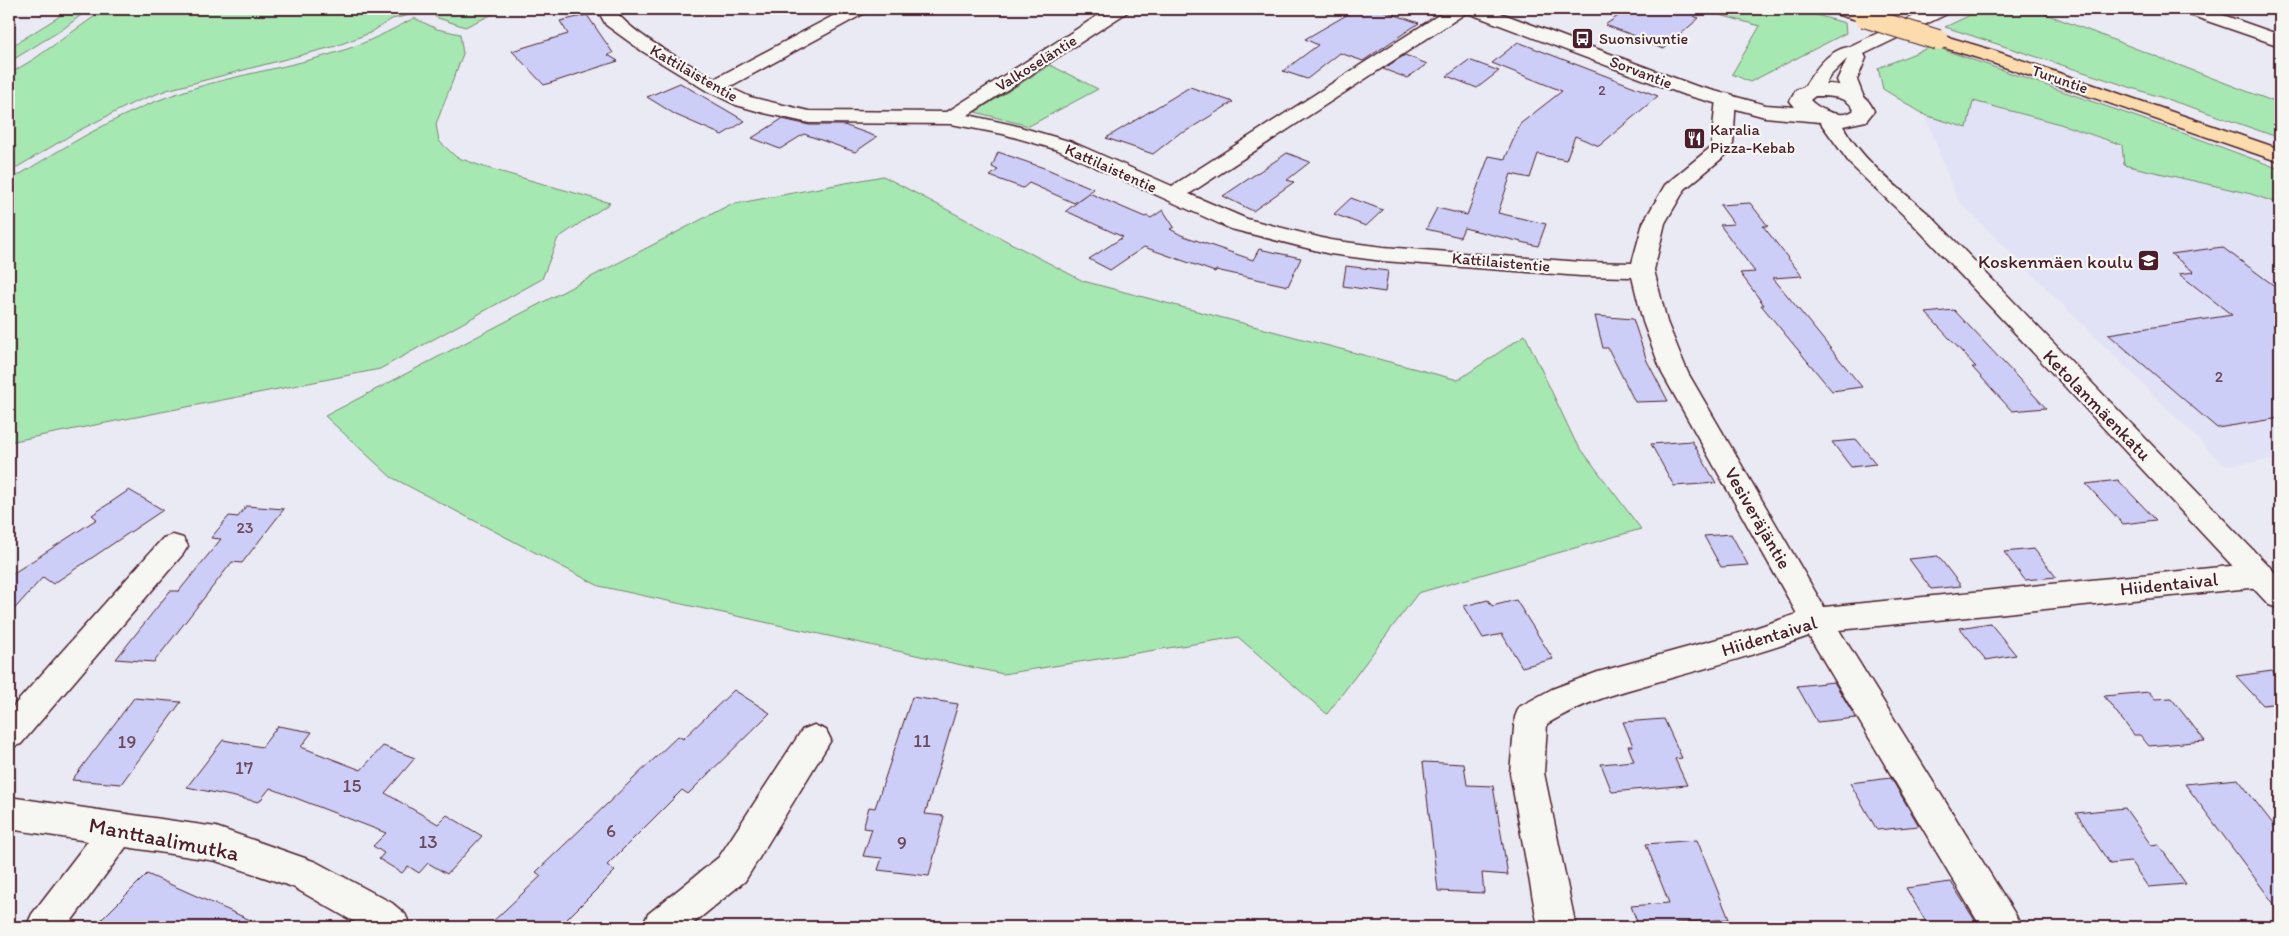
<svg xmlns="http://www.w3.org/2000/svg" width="2289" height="936" font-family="Itim,sans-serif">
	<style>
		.built { fill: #e1e2f5 }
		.green { fill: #a6e8b2; stroke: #78846e }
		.building { fill: #cdcef7; stroke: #4a1f2b }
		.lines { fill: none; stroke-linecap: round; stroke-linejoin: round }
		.minor-casing { stroke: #4a1f2b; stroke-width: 3 }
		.tertiary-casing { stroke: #4a1f2b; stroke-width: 3 }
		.secondary-casing { stroke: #4a1f2b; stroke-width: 3 }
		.trunk-casing { stroke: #4a1f2b; stroke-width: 3 }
		.minor { fill: #f6f6f2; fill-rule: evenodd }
		.tertiary { fill: #f6f6f2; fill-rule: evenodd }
		.secondary { fill: #f6f6f2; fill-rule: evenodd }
		.trunk { fill: #fcdcac; fill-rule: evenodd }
		.trunk-bridge-casing { stroke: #4a1f2b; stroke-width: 22; stroke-linecap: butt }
		.trunk-bridge { stroke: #fcdcac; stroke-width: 20 }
		.labels { text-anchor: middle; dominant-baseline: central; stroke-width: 4.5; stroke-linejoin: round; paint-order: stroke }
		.far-number-label { font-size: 14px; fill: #6b4b5e }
		.far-poi-label { font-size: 16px; fill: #4a1f2b; stroke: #f6f6f2; text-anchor: start }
		.far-street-label { font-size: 16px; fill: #4a1f2b; stroke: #f6f6f2 }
		.number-label { font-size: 16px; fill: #6b4b5e }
		.poi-label { font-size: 19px; fill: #4a1f2b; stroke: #f6f6f2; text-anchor: end }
		.street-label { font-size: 19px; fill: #4a1f2b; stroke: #f6f6f2 }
		.near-number-label { font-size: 19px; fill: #6b4b5e }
		.near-street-label { font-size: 22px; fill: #4a1f2b; stroke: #f6f6f2 }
	</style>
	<rect width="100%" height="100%" fill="#eaeaf4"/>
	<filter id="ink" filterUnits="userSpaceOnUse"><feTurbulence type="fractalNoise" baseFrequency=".02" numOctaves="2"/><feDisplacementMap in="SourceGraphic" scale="10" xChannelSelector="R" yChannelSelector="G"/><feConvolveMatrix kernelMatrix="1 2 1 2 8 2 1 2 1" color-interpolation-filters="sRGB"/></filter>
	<g filter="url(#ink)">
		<!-- built -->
		<path class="built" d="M1972,101l88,23 220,80v255l-56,6 -267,-266 -32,-84 41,12z"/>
		<!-- green -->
		<path class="green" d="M71,9h18l-26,20 -54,33v-14z
			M105,9h331l-44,10 -22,14 -34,13 -169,44 -34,13 -55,28 -69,41v-98l25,-15z
			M437,9h67l-39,18 -30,-10z
			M1698,9h97l50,14 1,10 -96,49 -18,-8 28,-48z
			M1983,9h50l247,95v34l-80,-28 -255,-83z
			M414,18l23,11 23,5 3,20 -27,70 3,17 17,16 28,10 126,36 -52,35 -16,41 -162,90 -371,73v-261c57,-35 118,-73 182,-92 49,-15 99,-22 147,-37 27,-8 52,-21 76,-34z
			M1933,46l261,91 86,32v35l-29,-10 -127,-29 -2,-20 -62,-21 -87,-23 -6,27 -42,-13 -42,-26 -5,-21z
			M1050,65l48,24 -69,37 -54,-14z
			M883,176l200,105 375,99 67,-45 50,106 66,88 -223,64 -91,121 -89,-77 -235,37 -404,-88 -208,-109 -66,-61 404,-211z"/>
		<!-- building -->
		<path class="building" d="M1357,9h21l41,14 -56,38 -23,-8 -33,26 -24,-8 35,-26 -13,-6z
			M1628,9h73l-8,7 6,2 -35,31 -29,-10 3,-2 -33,-12z
			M587,15l26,38 -5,2 10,6 -74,24 -32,-34 56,-17 -8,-13z
			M1518,42l140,54 -59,50 -24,-10 -9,24 -28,-6 -8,24 -19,-4 -13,39 48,11 -8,22 -74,-18 -4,9 -34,-8 11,-21 30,7 22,-59 16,3 15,-35 42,-33 -70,-28z
			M1405,55l22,9 -20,14 -24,-9z
			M1469,60l30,11 -22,17 -30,-12z
			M680,83l65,38 -23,14 -46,-20 -29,-18z
			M1190,87l43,15 -50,31 -2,-1 -28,22 -47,-16z
			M782,119l27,6h35l33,12 -22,15 -51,-18 -24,15 -28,-11z
			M998,152l49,17 47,20 -20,14 -45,-20 -6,5 -33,-12 8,-6 -6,-3z
			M1287,153l23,9 -23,18 7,2 -41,29 -30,-15z
			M1089,193l56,24 2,-1 4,2 12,-8 11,17 -4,2 11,6 72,25 6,-11 42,9 -13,28 -72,-16 -1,2 -71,-25 -34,23 -21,-11 34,-22 -57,-26z
			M1351,198l32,12 -17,16 -32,-12z
			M1750,203l18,23h-5l39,50 -29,2 89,109 -30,4 -71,-86h3l-24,-32 15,-1 -35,-47 14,-1 -14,-19z
			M2222,247l58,43v128l-63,10 -109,-94 124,-19 -53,-41 15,-2 -23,-18z
			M1346,266l42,5 -3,21 -42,-6z
			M1954,310l49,52 43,46 -34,3 -40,-44h4l-50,-54z
			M1595,316l38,3 14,42 21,40 -33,1 -27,-54h-5z
			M1857,440l19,24 -25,3 -19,-25z
			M1692,441l24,42 -42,3 -23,-42z
			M2118,480l38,40 -33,4 -37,-40z
			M129,490l34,20 -110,74 -10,-7 -34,38v-39l88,-57 -5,-4z
			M246,506l38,3 -42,54 -10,-1 -78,100 -38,-3 54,-68h9l42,-52 -10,-1 18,-22 9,1z
			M1731,534l17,31 -27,2 -17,-31z
			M2034,549l22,28 -31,3 -21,-28z
			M1938,556l23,30 -30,3 -22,-30z
			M1488,600l4,6 24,-6 37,59 -31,8 -20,-33 -19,4 -19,-32z
			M1990,623l26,32 -30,5 -26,-32z
			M2272,671l2,2 6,-1v31l-17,2 -27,-29z
			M1834,682l22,36 -39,4 -20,-36z
			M734,690l36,23 -82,81 -6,-4 -75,75 8,6 -56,56h-72l54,-51 -5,-4 142,-136 5,3z
			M2149,692l6,7 16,-1 34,43 -56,5 -9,-11h-6l-30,-39z
			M912,697l46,7 -33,110 19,2 -15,60 -51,-6 4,-12 -19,-2 9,-27 -9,-1 6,-21 6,1z
			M134,698l47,4 -60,82 -49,-4z
			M1664,719l18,39 -7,1 12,26 -75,7 -11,-28 33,-3 -6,-15h5l-10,-24z
			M278,726l34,6 -11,15 60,23 22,-24 32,12 -30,35 53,31 9,-9 35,21 -35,38 -19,-11 -9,10 -11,-7 -6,7 -23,-14 5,-6 -11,-7 13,-13 -116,-45 -11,14 -72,-15 36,-47 39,7z
			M1423,762l41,2 3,21 26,1 15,89 -26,-2 2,20 -46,-2z
			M1891,778l28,48 -42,4 -27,-47z
			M2238,779l42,54v79l-95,-128z
			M2125,808l26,37 7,-1 28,40 -38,3 -17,-25 -21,2 -34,-51z
			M1697,840l32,79 -53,4 2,4h-39l-8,-21 38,-3 -23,-59z
			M147,874l119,53h-172z
			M1951,882l28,45h-50l-23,-39z"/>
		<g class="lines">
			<defs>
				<path id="minor" d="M597,9h18c12,23 75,55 99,70l132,-70h22l-3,4 -136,74 21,10 59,14 138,1 161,-103h21l-3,4 -158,102 45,10 59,17 100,44 276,-177h21l-3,4 -277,181 58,25 83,21 53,7 198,15 51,1 11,-40 22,-38 46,-38 5,-48 3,-4 7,-2 7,2 3,4 -3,45 -6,10 -42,35 -20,34 -11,47 13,52 21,51 136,234 436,-44 11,4 4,8 -4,8 -11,4 -421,43 176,284 6,13h-40l-172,-291c-45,16 -92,29 -138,42 -43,12 -85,22 -124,46l-3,49 32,154h-38l-28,-154 5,-56 4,-10 33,-18 46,-17 145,-40 54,-18 -135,-241 -19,-51 -11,-45 -51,-1 -198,-15 -53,-7 -99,-25 -173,-79 -55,-16 -52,-10 -142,-1 -45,-10 -28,-8 -29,-14 -65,-40 -36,-26z
					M2181,9h25l74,26v11l-96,-33z
					M173,535l10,3 5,8 -5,8 -162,190 -12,4v-37l154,-173z
					M814,725l12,5 5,10 -86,141 -56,46h-47l6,-13 71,-57 83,-127z
					M9,797l207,30 100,35 76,41 13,11 6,13h-48l-70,-40 -77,-26 -90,-14 -59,80h-41l6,-13 56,-73 -79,-12z"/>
				<path id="tertiary" d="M1929,9h23l-3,4 -85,41 2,4 -9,22 7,18 -3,4 -7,2 -7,-2 -10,-22 10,-21 -17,17 -11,18 -7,2 -7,-2 -3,-4c12,-18 24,-39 46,-43z"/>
				<path id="secondary" d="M1465,9h25l206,77 70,19 29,2 -5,-6 6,-11c26,-11 66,-8 78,21l-8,10 -23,5c20,36 56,62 87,89l350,363v31l-11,-4 -355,-380 -63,-60 -31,-43 -55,-5 -83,-23 -214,-81zM1815,96c14,0 33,0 39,14 -13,10 -34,0 -44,-10z"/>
				<path id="trunk" d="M1829,9c12,-1 36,-4 44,8l-3,4 -6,1 -32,-9z
					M1938,34l57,17 285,98v13l-299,-103 -49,-15 -3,-4 3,-4z"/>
			</defs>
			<!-- minor casing -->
			<use href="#minor" class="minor-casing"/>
			<!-- tertiary casing -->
			<use href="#tertiary" class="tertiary-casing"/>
			<!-- secondary casing -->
			<use href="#secondary" class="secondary-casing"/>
			<!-- trunk casing -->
			<use href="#trunk" class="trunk-casing"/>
			<!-- minor -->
			<use href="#minor" class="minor"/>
			<!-- tertiary -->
			<use href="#tertiary" class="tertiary"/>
			<!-- secondary -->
			<use href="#secondary" class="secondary"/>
			<!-- trunk -->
			<use href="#trunk" class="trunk"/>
			<defs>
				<path id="trunk-bridge" d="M1864,17l74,23"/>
			</defs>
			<!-- trunk-bridge casing -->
			<use href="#trunk-bridge" class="trunk-bridge-casing"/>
			<!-- trunk-bridge -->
			<use href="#trunk-bridge" class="trunk-bridge"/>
		</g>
	</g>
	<!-- icons -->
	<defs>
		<symbol id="bus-square" viewBox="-11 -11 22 22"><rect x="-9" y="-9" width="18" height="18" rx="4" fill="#4a1f2b" stroke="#f6f6f2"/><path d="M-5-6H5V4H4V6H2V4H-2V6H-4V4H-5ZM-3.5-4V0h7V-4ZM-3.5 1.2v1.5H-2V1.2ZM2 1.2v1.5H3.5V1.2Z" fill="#fff"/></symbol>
		<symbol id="restaurant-square" viewBox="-11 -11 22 22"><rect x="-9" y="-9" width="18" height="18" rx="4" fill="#4a1f2b" stroke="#f6f6f2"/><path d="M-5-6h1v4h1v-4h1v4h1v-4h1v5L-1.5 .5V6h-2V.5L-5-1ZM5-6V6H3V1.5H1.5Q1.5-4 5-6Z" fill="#fff"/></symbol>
		<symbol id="school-square" viewBox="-11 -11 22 22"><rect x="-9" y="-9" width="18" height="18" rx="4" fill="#4a1f2b" stroke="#f6f6f2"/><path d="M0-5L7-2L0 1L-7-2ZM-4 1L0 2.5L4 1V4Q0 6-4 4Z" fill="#fff"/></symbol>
	</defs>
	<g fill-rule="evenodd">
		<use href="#bus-square" x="1570" y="26" width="25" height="25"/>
		<use href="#restaurant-square" x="1682" y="126" width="25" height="25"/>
		<use href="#school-square" x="2136" y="248" width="25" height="25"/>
	</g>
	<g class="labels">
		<!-- far-number labels -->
		<g class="far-number-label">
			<text x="1602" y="90">2</text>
		</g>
		<!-- far-poi labels -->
		<g class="far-poi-label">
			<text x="1599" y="38">Suonsivuntie</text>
			<text x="1710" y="129">Karalia<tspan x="1710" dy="18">Pizza-Kebab</tspan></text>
		</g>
		<!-- far-street labels -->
		<g class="far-street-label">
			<text transform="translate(1036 63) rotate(-32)">Valkoseläntie</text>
			<text transform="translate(1641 72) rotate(21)">Sorvantie</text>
			<text transform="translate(694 73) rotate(30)">Kattilaistentie</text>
			<text transform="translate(2060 79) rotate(19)">Turuntie</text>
			<text transform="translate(1111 168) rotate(24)">Kattilaistentie</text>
			<text transform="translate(1501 262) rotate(5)">Kattilaistentie</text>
		</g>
		<!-- number labels -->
		<g class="number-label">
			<text x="2219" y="376">2</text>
			<text x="245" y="527">23</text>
		</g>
		<!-- poi labels -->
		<g class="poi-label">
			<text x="2133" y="261">Koskenmäen koulu</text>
		</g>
		<!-- street labels -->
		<g class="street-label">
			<text transform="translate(2097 405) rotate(46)">Ketolanmäenkatu</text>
			<text transform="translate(1758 518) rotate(60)">Vesiveräjäntie</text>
			<text transform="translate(2169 584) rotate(-6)">Hiidentaival</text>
			<text transform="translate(1769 636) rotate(-17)">Hiidentaival</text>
		</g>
		<!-- near-number labels -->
		<g class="near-number-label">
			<text x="922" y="740">11</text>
			<text x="127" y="741">19</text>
			<text x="244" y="767">17</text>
			<text x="352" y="785">15</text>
			<text x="611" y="830">6</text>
			<text x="428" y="841">13</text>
			<text x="902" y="842">9</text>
		</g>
		<!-- near-street labels -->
		<g class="near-street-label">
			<text transform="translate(164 839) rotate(11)">Manttaalimutka</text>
		</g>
	</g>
	<!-- margin -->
	<rect width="2289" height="936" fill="none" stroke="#f6f6f2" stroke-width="30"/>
	<rect x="15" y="15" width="2259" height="906" fill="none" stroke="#4a1f2b" stroke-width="2" filter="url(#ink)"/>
</svg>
